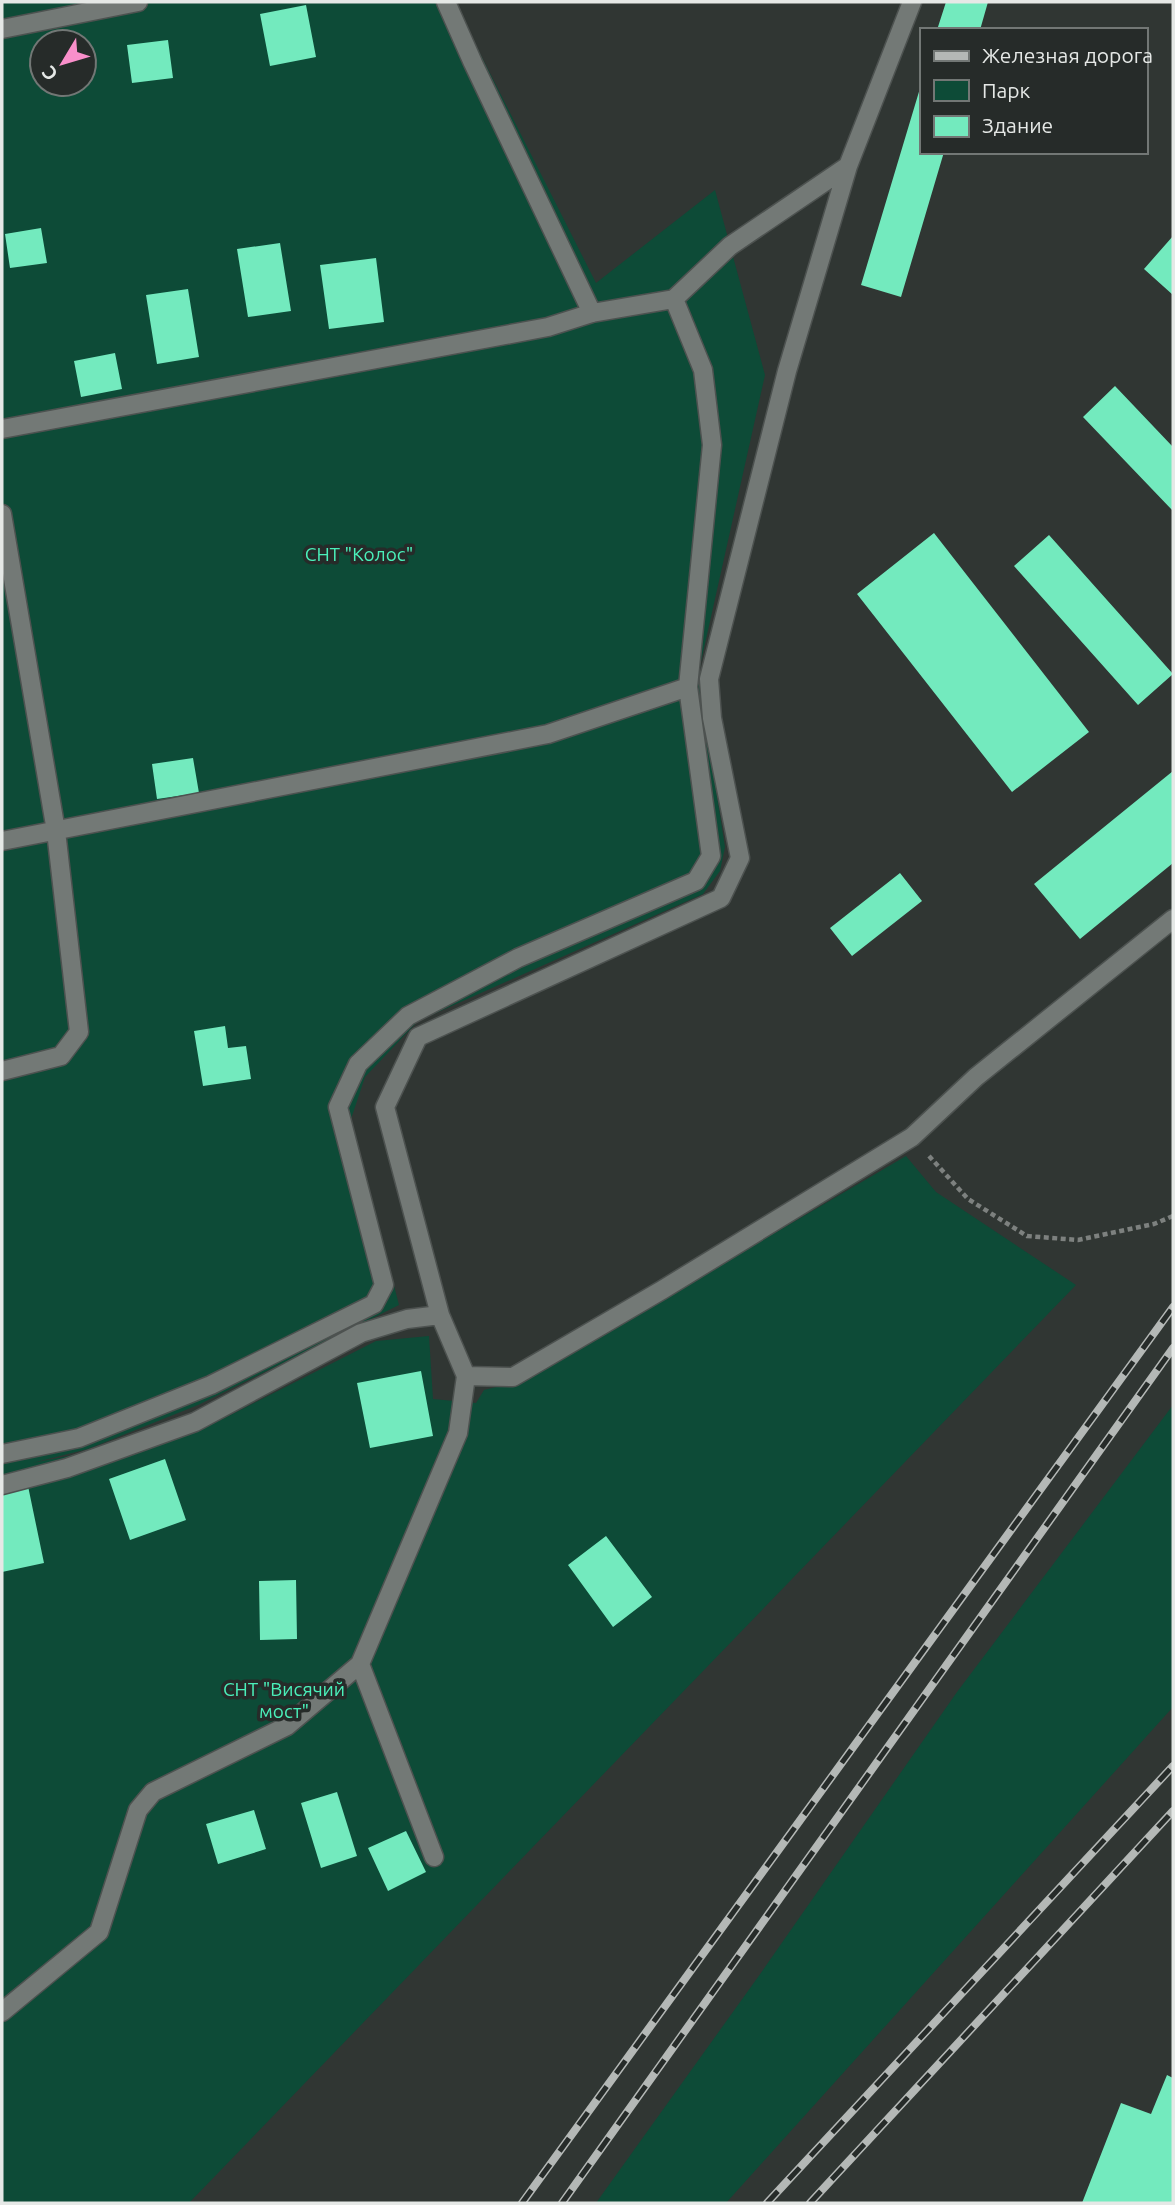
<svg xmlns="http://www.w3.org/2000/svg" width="1175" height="2205" font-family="Ubuntu,sans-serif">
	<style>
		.green { fill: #0d4b37; fill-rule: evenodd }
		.building { fill: #73eabe }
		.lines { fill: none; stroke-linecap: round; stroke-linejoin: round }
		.lane-casing { stroke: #4d5250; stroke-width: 21 }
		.path { stroke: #7d817f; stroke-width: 4.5; stroke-dasharray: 5 3.5; stroke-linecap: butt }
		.lane { stroke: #737976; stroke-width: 18 }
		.rail-casing { stroke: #b4b8b6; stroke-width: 8 }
		.rail { stroke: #262b29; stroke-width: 5; stroke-dasharray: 16; stroke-linecap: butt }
		.labels { text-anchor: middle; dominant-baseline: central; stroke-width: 7; stroke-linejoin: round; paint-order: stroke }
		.park-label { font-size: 19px; fill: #4af0ba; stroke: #262b29 }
	</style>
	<rect width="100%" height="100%" fill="#303633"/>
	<!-- green -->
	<path class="green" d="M2,2h456l-3,2 141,279 119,-93 50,185 -67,300 27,172 -5,24 -17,23 -285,127 -53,56 -14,42 48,186 -201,100 -110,44 -56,14 169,-33 175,-89 53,-5 4,63 43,4 8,-13 40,-10 382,-224 30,36 140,93 -887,918h-187zM42,42h42v42h-42z
		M1173,1405v302l-447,496h-130l162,-226 199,-285z"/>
	<!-- building -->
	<path class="building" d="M946,2h42l-8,28h-43z
		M306,5l10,52 -46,9 -10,-52z
		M168,40l5,38 -41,5 -5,-38z
		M921,85v67h23l-43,145 -40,-12z
		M41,228l6,35 -37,5 -5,-34z
		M1173,236v59l-29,-26z
		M280,243l11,68 -43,6 -11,-68z
		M376,258l8,64 -55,7 -9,-64z
		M188,289l11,68 -42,7 -11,-69z
		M115,353l7,36 -41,8 -7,-36z
		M1115,386l58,61v64l-90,-94z
		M934,533l155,199 -77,60 -155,-198z
		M1049,535l124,139 -35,31 -124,-139z
		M193,758l6,35 -42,6 -5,-35z
		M1173,771v92l-93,76 -46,-55z
		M900,873l22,28 -70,55 -22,-28z
		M225,1026l3,22 18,-2 5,33 -48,7 -9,-55z
		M421,1371l12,65 -63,12 -13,-65z
		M165,1459l21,61 -56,20 -21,-61z
		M28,1486l16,77 -42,9v-80z
		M606,1536l46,61 -39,30 -45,-62z
		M296,1580l1,59 -37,1 -1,-59z
		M337,1792l20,64 -36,12 -20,-65z
		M254,1810l12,39 -48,15 -12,-40z
		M406,1831l20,41 -38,19 -20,-43z
		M1167,2075l6,3v125h-91l39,-100 30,11z"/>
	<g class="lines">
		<defs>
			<path id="lane" d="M446,2l27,61 119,250
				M2,29l136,-27
				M2,429l546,-102 44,-14 82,-14 56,-53 118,-80
				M2,514l54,317 23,201 -18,24 -59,15
				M2,841l546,-107 140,-47
				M466,1376l47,1 149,-87 250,-153 64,-60 197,-158
				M2,1454l77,-16 132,-53 163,-81 10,-19 -46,-178 20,-43 50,-48 110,-58 178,-77 15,-25 -23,-169 24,-242 -9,-75 -29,-71
				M2,1485l65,-17 128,-46 166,-89 46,-14 33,-4
				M360,1664l74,193
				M2,2012l97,-80 39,-122 15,-18 134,-66 73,-62 98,-231 8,-57 -26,-61 -55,-208 33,-70 303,-139 19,-40 -28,-140 -3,-39 78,-308 61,-205 64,-164"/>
		</defs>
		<!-- lane casing -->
		<use href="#lane" class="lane-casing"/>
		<!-- path -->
		<path class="path" d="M929,1156l39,43 59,37 51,4 76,-16 19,-8"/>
		<!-- lane -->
		<use href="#lane" class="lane"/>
		<defs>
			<path id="rail" d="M522,2203l651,-896
				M562,2203l611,-855
				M767,2203l406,-437
				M810,2203l363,-392"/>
		</defs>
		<!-- rail casing -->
		<use href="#rail" class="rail-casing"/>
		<!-- rail -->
		<use href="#rail" class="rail"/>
	</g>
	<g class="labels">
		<!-- park labels -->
		<g class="park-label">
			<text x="359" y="554">СНТ "Колос"</text>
			<text x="284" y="1689">СНТ "Висячий<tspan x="284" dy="22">мост"</tspan></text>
		</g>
	</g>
	<!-- border -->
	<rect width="1175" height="2205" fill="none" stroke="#e5e8e6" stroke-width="7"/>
	<!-- legend -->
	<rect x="920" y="28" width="228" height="126" fill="#262b29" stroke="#727775" stroke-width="2"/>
	<rect x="934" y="51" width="35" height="10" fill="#b4b8b6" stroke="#727775" stroke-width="2"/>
	<text x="982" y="63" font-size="21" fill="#e5e8e6">Железная дорога</text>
	<rect x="934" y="80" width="35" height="21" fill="#0d4b37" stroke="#727775" stroke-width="2"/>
	<text x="982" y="98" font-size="21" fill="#e5e8e6">Парк</text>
	<rect x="934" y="116" width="35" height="21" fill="#73eabe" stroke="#727775" stroke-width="2"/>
	<text x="982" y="133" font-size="21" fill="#e5e8e6">Здание</text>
	<!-- north arrow -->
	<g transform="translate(63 63) rotate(232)"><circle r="33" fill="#262b29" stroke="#727775" stroke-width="2"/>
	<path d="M0-5L12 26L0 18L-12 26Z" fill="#f98fca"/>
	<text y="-10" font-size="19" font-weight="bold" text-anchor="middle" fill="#e5e8e6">С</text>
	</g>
</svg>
